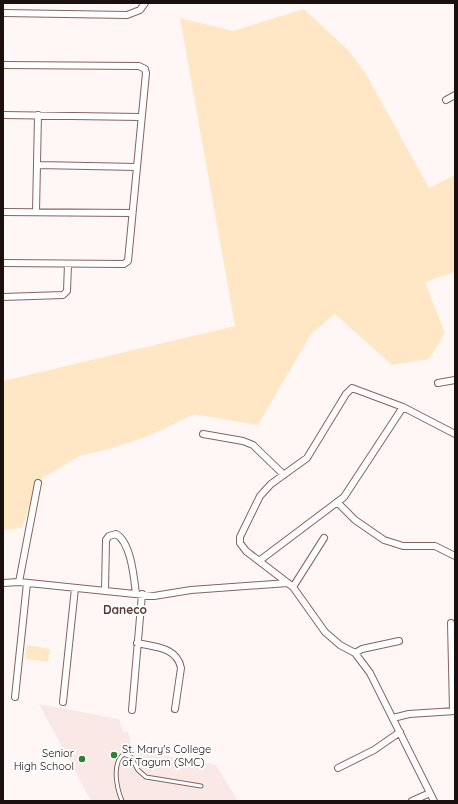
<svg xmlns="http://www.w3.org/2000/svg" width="458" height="804" font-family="Quicksand,sans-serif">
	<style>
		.built { fill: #f9e8e5 }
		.green { fill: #ffe7c5 }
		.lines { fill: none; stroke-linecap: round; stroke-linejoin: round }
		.service-casing { stroke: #83645f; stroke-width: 5 }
		.minor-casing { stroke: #83645f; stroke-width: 8 }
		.service { stroke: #fff; stroke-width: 3 }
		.minor { stroke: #fff; stroke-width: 6 }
		.poi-dot { fill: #268436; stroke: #fff; stroke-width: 1.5 }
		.labels { text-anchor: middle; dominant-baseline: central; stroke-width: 4; stroke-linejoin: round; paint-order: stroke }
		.poi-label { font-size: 11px; fill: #1c100e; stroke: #fff; text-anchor: start }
		.neighbourhood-label { font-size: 12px; font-weight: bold; fill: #553935; stroke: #fff }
	</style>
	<rect width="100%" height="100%" fill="#fff7f6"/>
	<!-- built -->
	<path class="built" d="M39,704l80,15 4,13h5l5,18 83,15 22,36h-147z"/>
	<!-- green -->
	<path class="green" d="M304,9l44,41 17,22 64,116 26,-13v97l-30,10 20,51 -16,26 -37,6 -57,-51 -24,20 -53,91 -64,-11 -28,14 -28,12 -29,9 -30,7 -41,25 -16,47 -19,2v-149l232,-55 -55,-308 53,13z
		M27,645l23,4 -2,13 -23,-3z"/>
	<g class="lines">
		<defs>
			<path id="service" d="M122,801c-5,-12 -11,-38 2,-47l7,3 7,13 8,7 55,9"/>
			<path id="minor" d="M3,13l124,2 13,-5 5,-7
				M3,65l136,1 6,3 1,4 -18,188 -4,3 -121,-1
				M446,100l9,-5
				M3,115l138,2
				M38,165l99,2
				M3,212l129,1
				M36,212l2,-97
				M3,297l60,-2 4,-4 1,-27
				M438,383l17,-3
				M203,434l40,7 10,4 31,30
				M337,502l18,18 29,20 19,6h32l20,10
				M259,561l85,-64 59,-90
				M19,582l19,-99
				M3,583l16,-1 135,14 37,-6 97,-7
				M293,587l31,-49
				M105,591l1,-51 3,-4 7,-2c15,8 18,44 20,60
				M451,623l2,88
				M137,643c18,4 40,4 44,25l-6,41
				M355,653l7,-4 37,-8
				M15,697l12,-114
				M63,702l12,-114
				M132,710l10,-116
				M393,718l16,-4 46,-3
				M338,768l36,-18 26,-18
				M412,801l18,-8
				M434,801l-64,-128 -15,-20 -15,-8 -15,-13 -32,-45 -47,-36 -6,-8v-6l20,-41 11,-12 36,-26 39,-64 6,-6 51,19 52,27"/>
		</defs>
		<!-- service casing -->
		<use href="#service" class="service-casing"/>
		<!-- minor casing -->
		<use href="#minor" class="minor-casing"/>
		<!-- service -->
		<use href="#service" class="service"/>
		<!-- minor -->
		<use href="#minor" class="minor"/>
	</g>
	<!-- markers -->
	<g class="poi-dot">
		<circle cx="114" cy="755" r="4"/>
		<circle cx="82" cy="759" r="4"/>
	</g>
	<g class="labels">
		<!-- poi labels -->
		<g class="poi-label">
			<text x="122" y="749">St. Mary's College<tspan x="122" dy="13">of Tagum (SMC)</tspan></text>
			<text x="74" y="753" text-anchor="end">Senior<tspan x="74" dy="13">High School</tspan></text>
		</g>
		<!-- neighbourhood labels -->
		<g class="neighbourhood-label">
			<text x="125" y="609">Daneco</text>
		</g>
	</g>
	<!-- border -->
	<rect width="458" height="804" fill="none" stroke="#1c100e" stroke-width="8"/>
</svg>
